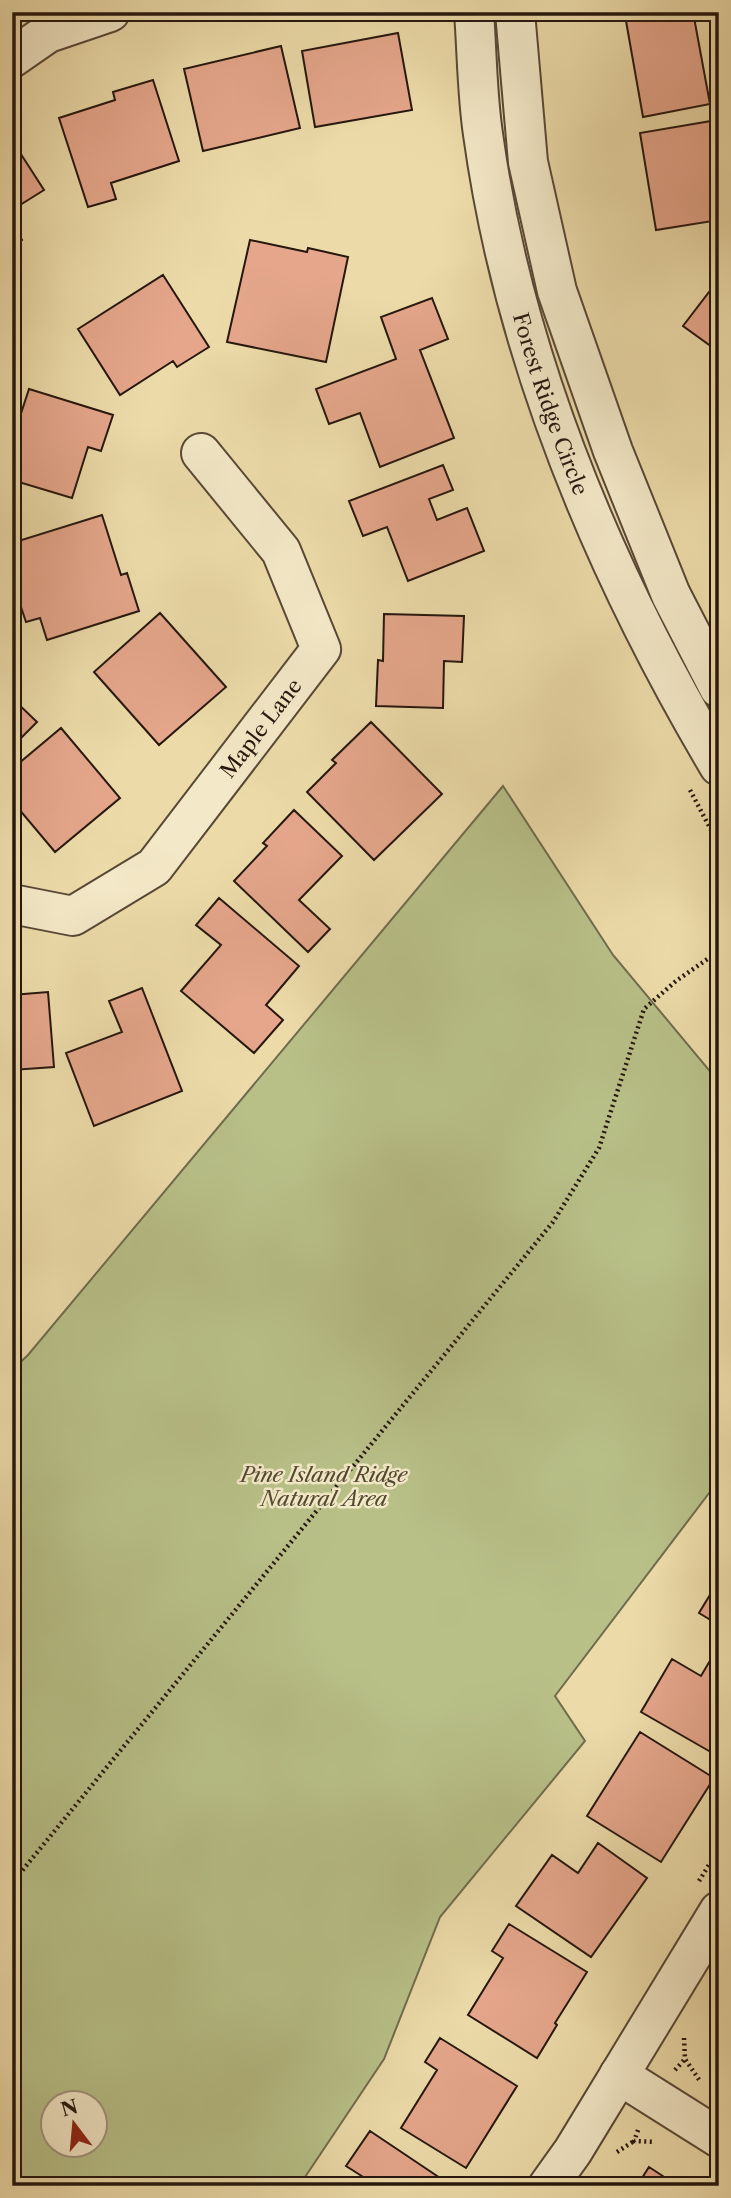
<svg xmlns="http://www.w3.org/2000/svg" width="731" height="2198" font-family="'Libre Caslon Text',serif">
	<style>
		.green { fill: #b8c088; stroke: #6f6c4c; stroke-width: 2; fill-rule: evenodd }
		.building { fill: #e5a68b; stroke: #26170f; stroke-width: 2 }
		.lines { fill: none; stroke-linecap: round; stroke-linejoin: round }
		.minor-casing { stroke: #584836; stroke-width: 42 }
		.path { stroke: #26170f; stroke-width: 4.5; stroke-dasharray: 2 3.5; stroke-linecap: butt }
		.minor { stroke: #f3e8c7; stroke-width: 38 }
		.labels { text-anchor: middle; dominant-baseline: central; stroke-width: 5; stroke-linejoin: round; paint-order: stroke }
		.street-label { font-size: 21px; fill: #26170f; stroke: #f3e8c7 }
		.park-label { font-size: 21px; font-style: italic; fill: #524a33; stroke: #f3e8c7 }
	</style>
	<rect width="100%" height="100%" fill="#ecdba9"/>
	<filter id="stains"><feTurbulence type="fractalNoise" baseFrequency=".00286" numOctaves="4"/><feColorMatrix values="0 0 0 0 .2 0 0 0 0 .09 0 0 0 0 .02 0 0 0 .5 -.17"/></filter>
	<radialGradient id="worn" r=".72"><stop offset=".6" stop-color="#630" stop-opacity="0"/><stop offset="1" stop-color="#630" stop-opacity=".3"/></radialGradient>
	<!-- green -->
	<path class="green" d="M503,786l110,169 106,127v398l-164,216 30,45 -145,176 -56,142 -85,127h-287v-816l16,-15zM52,2104h42v42h-42z"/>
	<!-- building -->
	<path class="building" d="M672,12h21l17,92 -67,13 -17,-96z
		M398,33l14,77 -97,17 -13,-76z
		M281,46l19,82 -97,23 -19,-82z
		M153,80l26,81 -68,22 5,16 -28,8 -29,-89 56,-18 -2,-8z
		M717,120l2,100 -63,10 -16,-97z
		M17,148l27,42 -32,20v-59z
		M12,225l10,15 -10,6z
		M250,240l57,12 1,-4 40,9 -22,105 -99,-20z
		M163,275l46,72 -32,20 -4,-6 -53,34 -42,-66z
		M719,279v73l-36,-26z
		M432,298l16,41 -28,11 34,88 -74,29 -20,-54 -31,11 -13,-35 80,-30 -15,-42z
		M29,389l84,26 -12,36 -13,-4 -16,51 -60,-18v-39z
		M443,465l10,25 -24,9 8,21 30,-12 17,43 -76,30 -21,-54 -24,9 -14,-35z
		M102,515l19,60 6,-2 12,38 -92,29 -7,-22 -14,4 -14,-42v-37z
		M160,613l66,74 -67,58 -65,-73z
		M384,614l80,2 -2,46 -18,-1 -1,47 -67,-2 2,-46 5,1z
		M12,698l25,24 -25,25z
		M371,722l71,72 -68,66 -67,-68 29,-29 -4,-3z
		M61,728l59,70 -65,54 -43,-51v-32z
		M294,810l48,46 -43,44 31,29 -22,23 -74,-71 33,-35 -4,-3z
		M219,898l80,68 -33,39 17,15 -29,33 -73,-62 40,-46 -25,-20z
		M142,988l40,103 -88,35 -28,-73 56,-21 -13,-31z
		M48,992l6,75 -42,3v-75z
		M719,1580v45l-20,-12z
		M718,1647l1,103 -3,5 -75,-43 31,-53 29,17z
		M640,1732l74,46 -53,84 -74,-46z
		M598,1843l49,35 -56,79 -75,-51 36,-51 26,18z
		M509,1924l78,48 -32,51 2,2 -20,33 -69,-43 35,-57 -11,-7z
		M440,2038l77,48 -51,82 -65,-40 36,-58 -12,-8z
		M370,2131l82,55h-87l3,-6 -22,-14z
		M649,2167l29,19h-41z"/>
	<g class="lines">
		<defs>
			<g id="minor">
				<path id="s1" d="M474,12c3,40 3,82 9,122 31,224 121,438 236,632"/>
				<path d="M515,12l13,150 29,129 56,160 58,144 48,93"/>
				<path d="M12,58l36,-25 62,-21"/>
				<path id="s2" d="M12,904l61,12 81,-49 167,-218 -40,-98 -80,-98"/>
				<path d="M619,2075l100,63"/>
				<path d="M548,2186l25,-35 146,-240"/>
			</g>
		</defs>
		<!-- minor casing -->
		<use href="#minor" class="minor-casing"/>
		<!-- path -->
		<path class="path" d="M690,790l29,55
			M699,1881l20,-32
			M12,1883l541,-661 46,-74 45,-139 32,-28 43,-30
			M684,2038l1,21 15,22
			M675,2070l10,-11
			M638,2130l-4,11 21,1
			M617,2152l17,-11"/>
		<!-- minor -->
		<use href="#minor" class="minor"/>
	</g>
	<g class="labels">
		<!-- street labels -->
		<g class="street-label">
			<text stroke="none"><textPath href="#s1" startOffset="401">Forest Ridge Circle</textPath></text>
			<text stroke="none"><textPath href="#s2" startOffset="332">Maple Lane</textPath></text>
		</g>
		<!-- park labels -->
		<g class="park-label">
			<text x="324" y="1474">Pine Island Ridge<tspan x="324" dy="24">Natural Area</tspan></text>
		</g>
	</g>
	<!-- margin -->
	<rect width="731" height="2198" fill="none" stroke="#ecdba9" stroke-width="42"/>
	<rect x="14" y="14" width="703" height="2170" fill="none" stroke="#26170f" stroke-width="3.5"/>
	<rect x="21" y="21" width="689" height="2156" fill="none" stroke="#26170f" stroke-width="2"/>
	<!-- north arrow -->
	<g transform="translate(74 2124) rotate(344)"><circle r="33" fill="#f3e8c7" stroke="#a1947d" stroke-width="2"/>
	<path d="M0-5L12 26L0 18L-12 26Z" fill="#8f2418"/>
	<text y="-10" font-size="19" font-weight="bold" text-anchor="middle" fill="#26170f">N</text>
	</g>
	<rect width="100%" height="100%" filter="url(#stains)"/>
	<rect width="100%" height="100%" fill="url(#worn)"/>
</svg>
